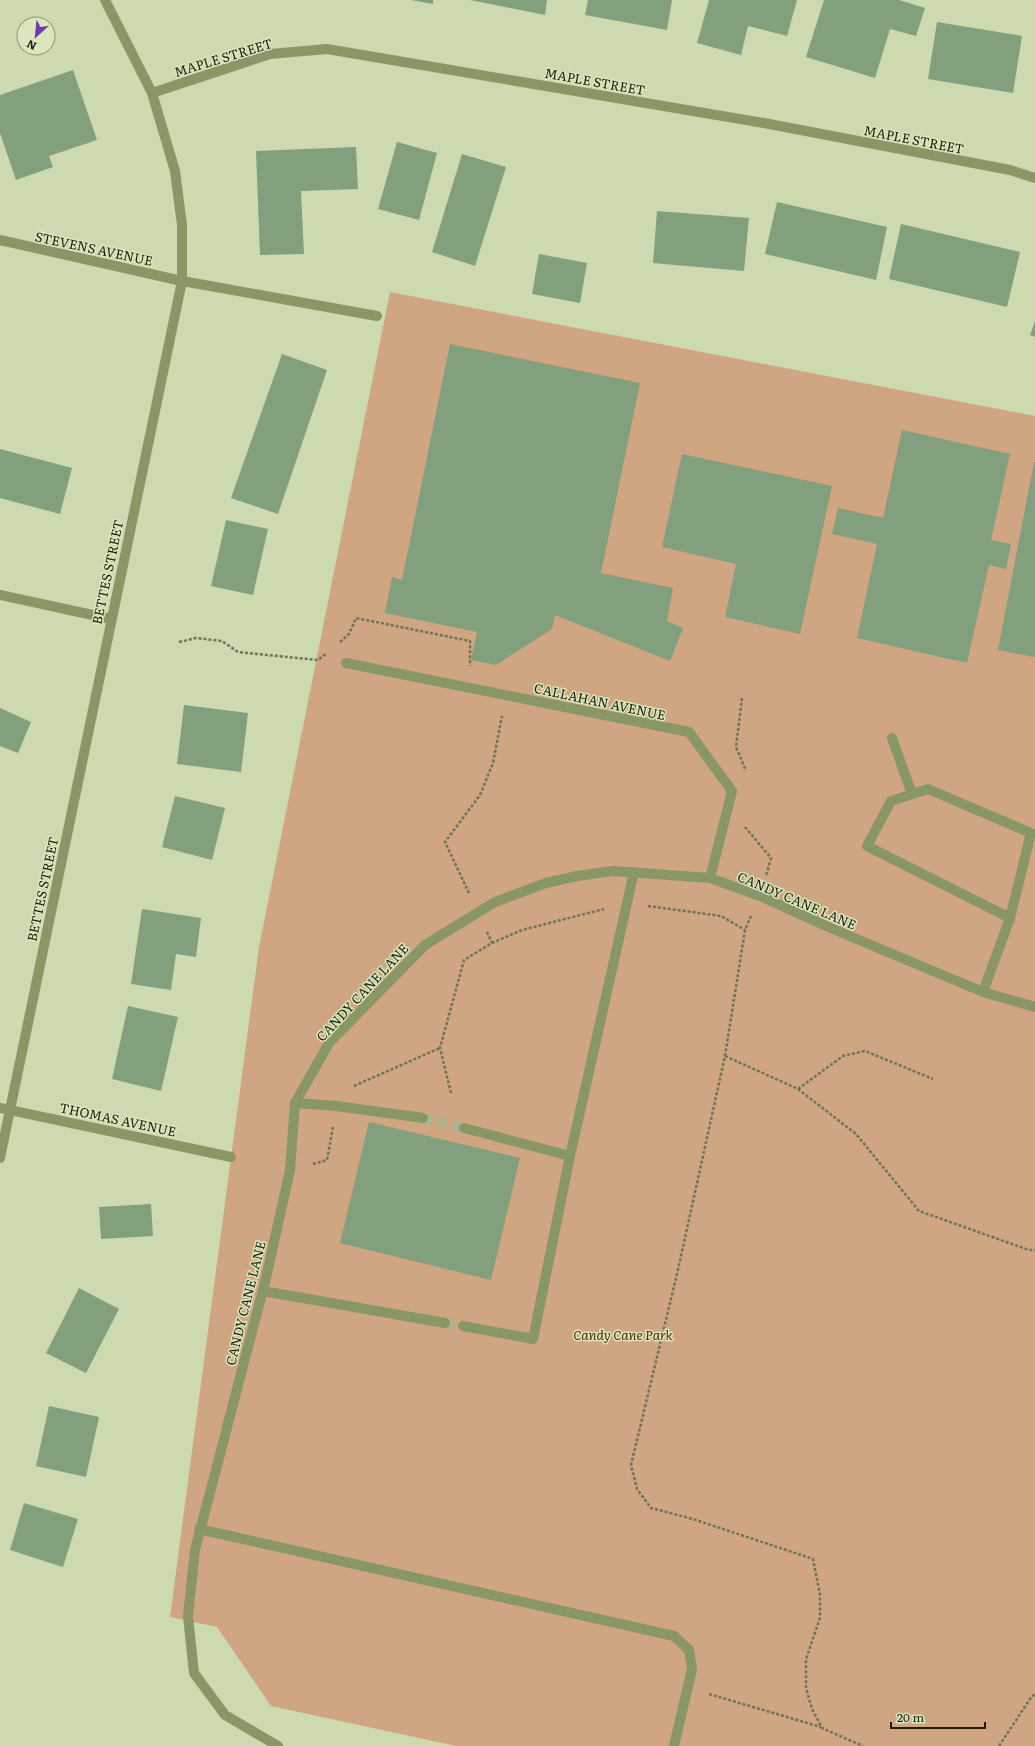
<svg xmlns="http://www.w3.org/2000/svg" width="1035" height="1746" font-family="Literata,serif">
	<style>
		.green { fill: #d0a581 }
		.building { fill: #829f7e }
		.lines { fill: none; stroke-linecap: round; stroke-linejoin: round }
		.minor-tunnel { stroke: #a9b490; stroke-width: 10; stroke-dasharray: 10 5; stroke-linecap: butt }
		.path { stroke: #6c7458; stroke-width: 2.5; stroke-dasharray: 3 2; stroke-linecap: butt }
		.minor { stroke: #899766; stroke-width: 10 }
		.labels { text-anchor: middle; dominant-baseline: central; stroke-width: 3; stroke-linejoin: round; paint-order: stroke }
		.street-label { font-size: 13px; fill: #1a1e0e; stroke: #dae7bd }
		.park-label { font-size: 13px; font-style: italic; fill: #4f2900; stroke: #dae7bd }
	</style>
	<rect width="100%" height="100%" fill="#cddab0"/>
	<!-- green -->
	<path class="green" d="M390,292l645,124v1330h-579l-185,-40 -54,-79 -47,-10 89,-670z"/>
	<!-- building -->
	<path class="building" d="M411,0h22v4z
		M470,0h77l-2,15z
		M588,0h84l-5,30 -82,-15z
		M709,0h88l-10,36 -39,-10 -7,29 -44,-12z
		M824,0h75l26,8 -9,28 -26,-7 -15,49 -69,-21z
		M937,22l85,14 -9,57 -85,-14z
		M73,70l24,70 -48,16 4,11 -37,13 -16,-47v-38z
		M397,142l40,11 -18,67 -41,-11z
		M356,147l2,42 -57,2 3,63 -44,1 -4,-104z
		M462,154l44,13 -31,99 -43,-14z
		M777,202l110,25 -11,53 -111,-26z
		M657,211l92,7 -5,53 -91,-8z
		M901,224l119,28 -13,55 -118,-28z
		M539,254l48,9 -7,40 -48,-9z
		M1035,321v16l-5,-2z
		M450,344l190,39 -39,190 72,15 -6,33 16,7 -13,33 -115,-46 -3,14 -56,36 -25,-5 6,-28 -92,-19 7,-36 10,3z
		M282,354l45,16 -49,144 -47,-16z
		M902,430l108,24 -19,86 20,4 -5,25 -17,-4 -22,98 -110,-25 20,-94 -45,-10 6,-26 45,10z
		M0,449l72,19 -12,46 -60,-16z
		M682,454l150,32 -32,148 -75,-17 11,-53 -74,-17z
		M1034,462h1v195l-37,-7z
		M226,520l42,9 -15,66 -42,-9z
		M184,705l64,8 -7,59 -64,-8z
		M0,708l31,14 -13,31 -18,-7z
		M175,796l50,12 -13,52 -50,-13z
		M142,909l59,9 -5,39 -20,-3 -5,36 -40,-6z
		M128,1006l50,11 -17,74 -49,-12z
		M369,1122l151,36 -29,122 -151,-37z
		M151,1204l2,32 -52,3 -2,-32z
		M79,1288l40,21 -33,64 -40,-20z
		M49,1406l50,11 -13,60 -50,-11z
		M24,1503l54,16 -15,48 -53,-17z"/>
	<g class="lines">
		<!-- minor-tunnel -->
		<path class="minor-tunnel" d="M423,1118l41,10
			M445,1323l18,3"/>
		<!-- path -->
		<path class="path" d="M179,642l17,-4 26,3 16,11 80,8 8,-6
			M340,642l9,-8 7,-16 114,23v25
			M742,698l-6,49 10,24
			M745,827l26,31 -5,18
			M469,893l-24,-51 35,-47 13,-32 9,-47
			M648,906l73,10 24,14
			M751,916l-6,14 -20,126 -48,218 -46,191 6,24 14,19 42,11 120,40 7,36v23l-14,41v29l6,21 10,19 41,18
			M487,932l5,11
			M725,1056l73,33 58,45 63,77 110,39h6
			M354,1086l86,-38
			M798,1089l45,-33 22,-5 68,28
			M451,1093l-11,-45 24,-88 28,-17 30,-13 82,-21
			M313,1164l14,-4 6,-33
			M709,1694l112,33
			M999,1746l33,-50 3,-1"/>
		<!-- minor -->
		<path class="minor" d="M152,93l118,-39 57,-5 437,74 246,47 25,8
			M0,240l182,41 195,35
			M0,595l111,24
			M346,663l343,69 43,59 -22,87
			M892,738l20,56
			M983,992l27,-74 21,-85 -103,-44 -37,12 -24,45 143,72
			M295,1103l42,3 86,12
			M0,1108l231,49
			M464,1128l106,28
			M0,1158l182,-877v-56l-7,-54 -23,-78 -47,-93
			M263,1291l182,32
			M463,1326l70,13 37,-183 64,-284
			M199,1529l475,107 15,14 3,19 -18,77
			M278,1746l-53,-31 -31,-42 -6,-57 7,-66 71,-272 24,-108 5,-67 34,-60 96,-98 70,-43 51,-19 31,-7 36,-5 97,7 50,18 73,33 150,63 52,15"/>
	</g>
	<g class="labels">
		<!-- street labels -->
		<g class="street-label">
			<text transform="translate(223 57) rotate(-17)">MAPLE STREET</text>
			<text transform="translate(595 81) rotate(10)">MAPLE STREET</text>
			<text transform="translate(914 139) rotate(11)">MAPLE STREET</text>
			<text transform="translate(94 248) rotate(12)">STEVENS AVENUE</text>
			<text transform="translate(107 572) rotate(-78)">BETTES STREET</text>
			<text transform="translate(600 701) rotate(12)">CALLAHAN AVENUE</text>
			<text transform="translate(42 889) rotate(-78)">BETTES STREET</text>
			<text transform="translate(797 900) rotate(23)">CANDY CANE LANE</text>
			<text transform="translate(362 992) rotate(-47)">CANDY CANE LANE</text>
			<text transform="translate(118 1119) rotate(12)">THOMAS AVENUE</text>
			<text transform="translate(245 1303) rotate(-76)">CANDY CANE LANE</text>
		</g>
		<!-- park labels -->
		<g class="park-label">
			<text x="623" y="1334">Candy Cane Park</text>
		</g>
	</g>
	<!-- north arrow -->
	<g transform="translate(36 36) rotate(207)"><circle r="19" fill="#dae7bd" stroke="#8d9777"/>
	<path d="M0-3L7 15L0 10L-7 15Z" fill="#713ab0"/>
	<text y="-6" font-size="11" font-weight="bold" text-anchor="middle" fill="#1a1e0e">N</text>
	</g>
	<!-- scale -->
	<path d="M891 1722v6h94v-6" fill="none" stroke="#1a1e0e" stroke-width="2"/>
	<text x="897" y="1722" font-size="12" fill="#1a1e0e" stroke="#dae7bd" stroke-width="3" paint-order="stroke">20 m</text>
</svg>
